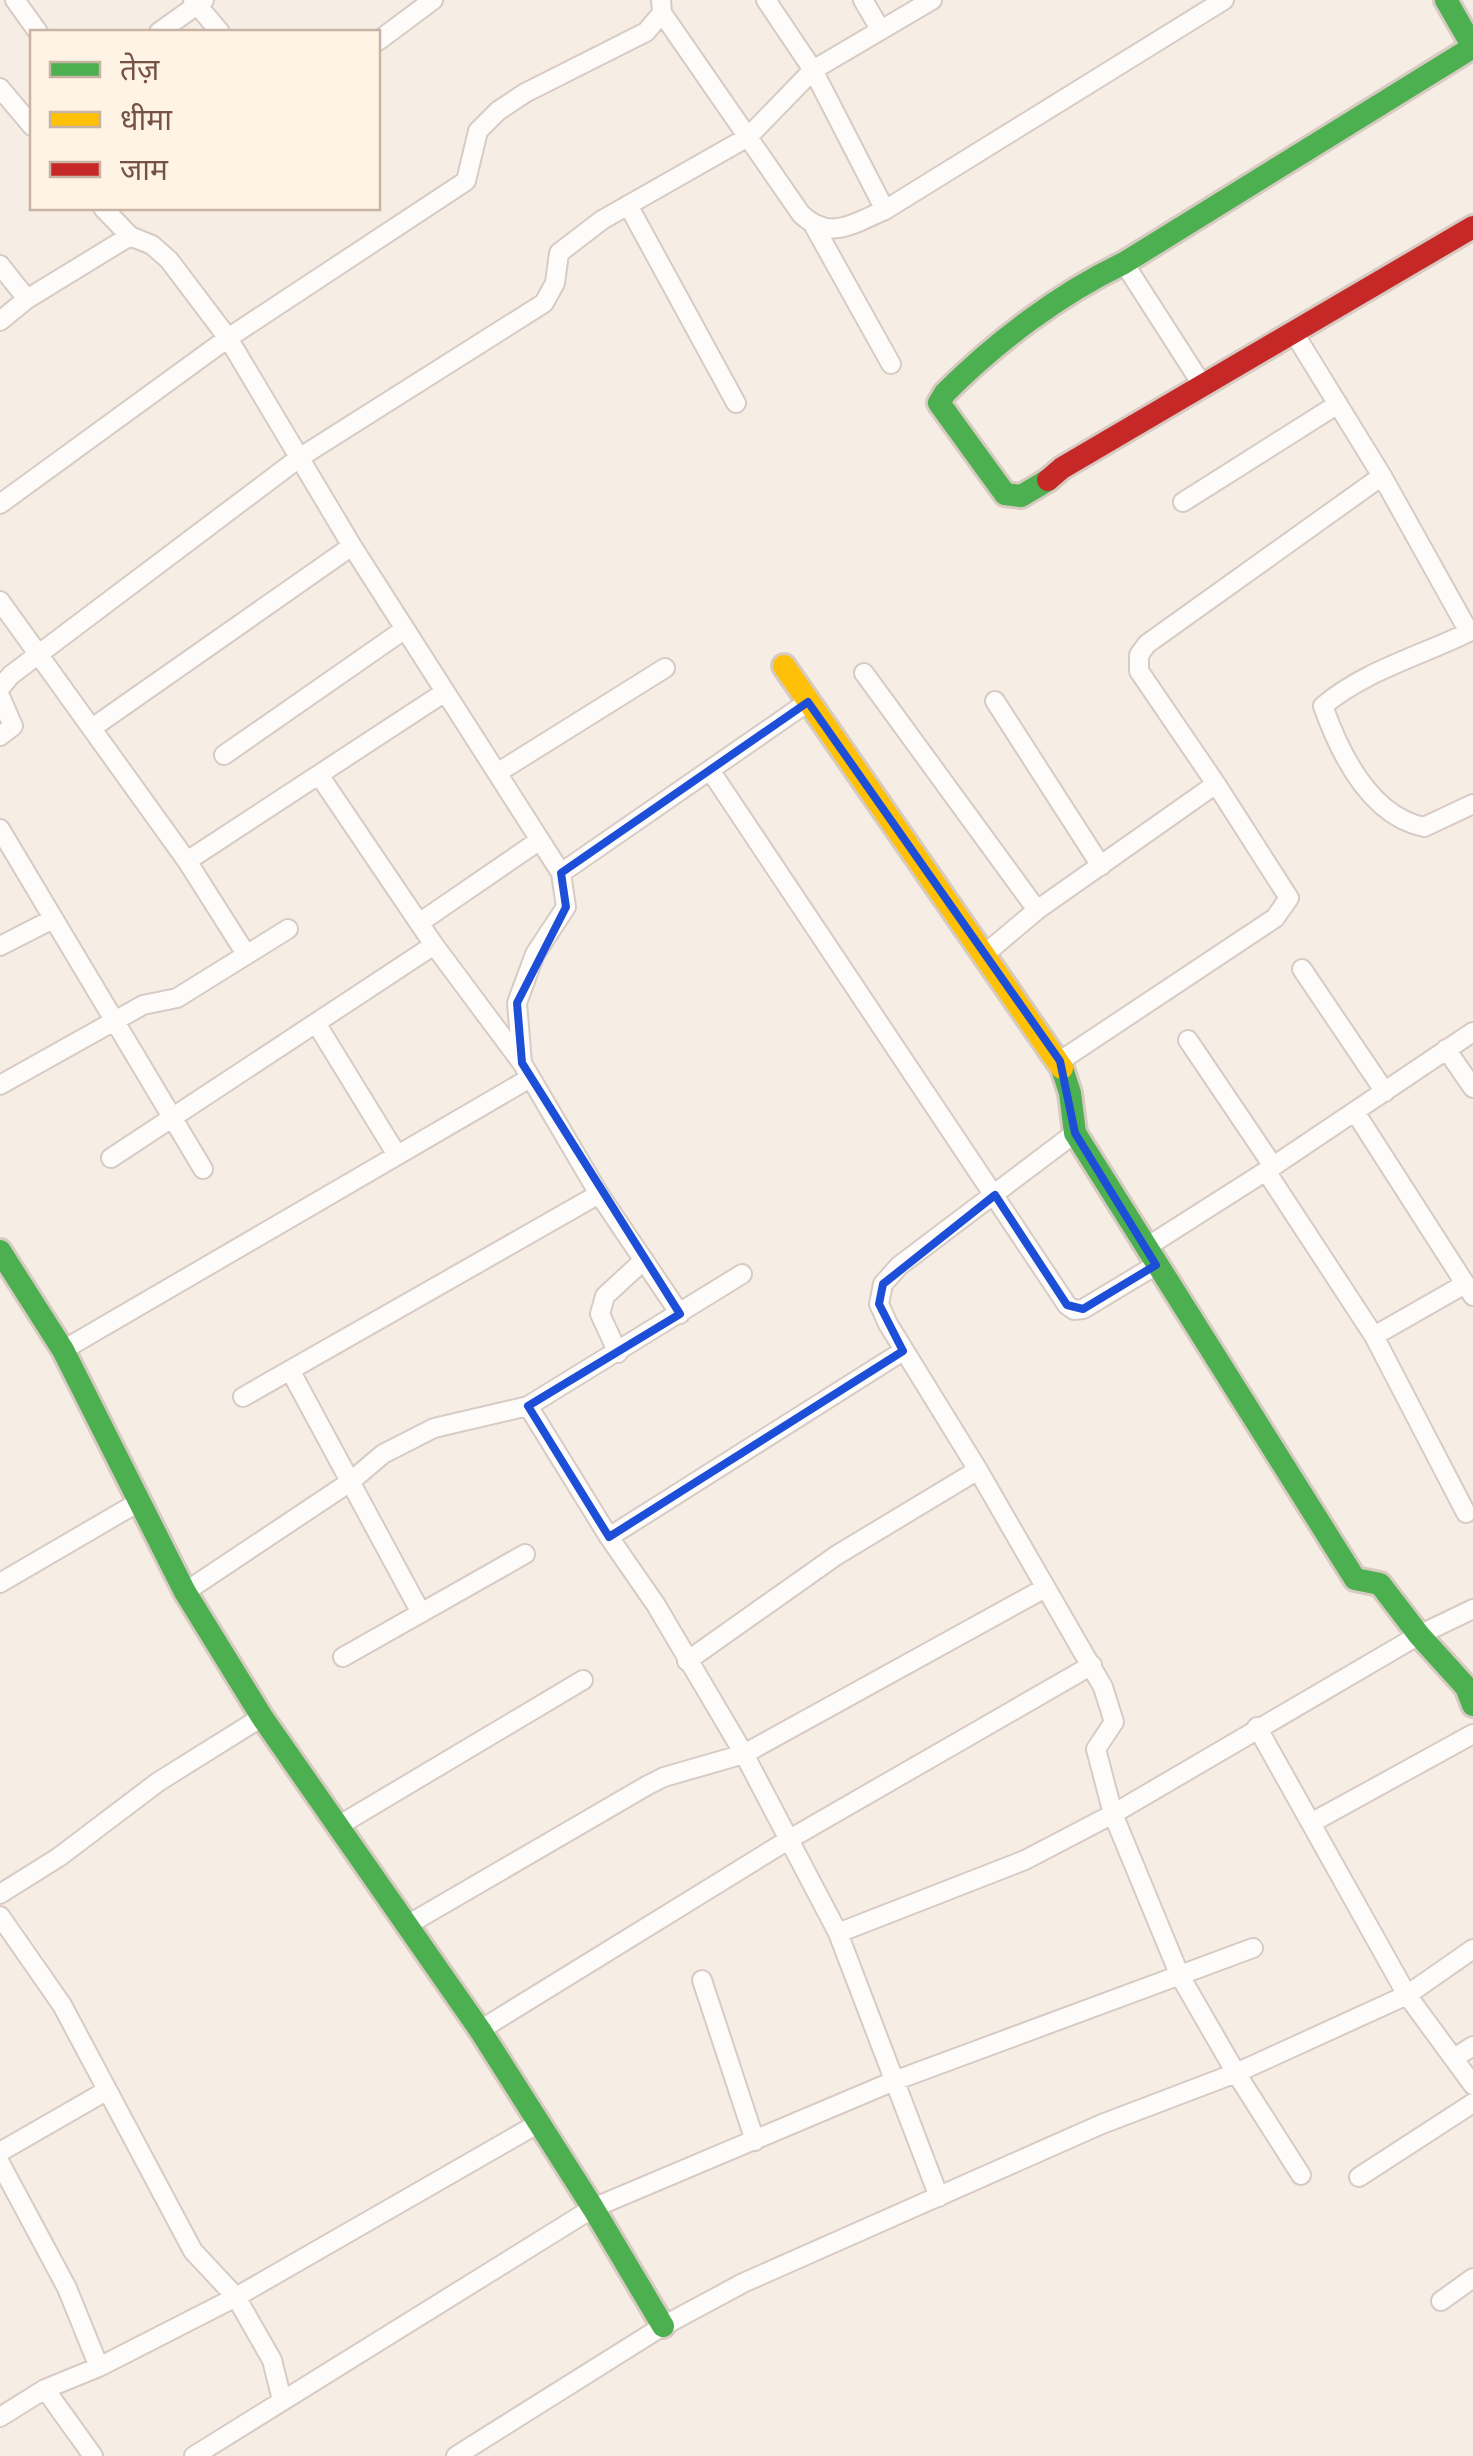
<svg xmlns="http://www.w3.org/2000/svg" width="1473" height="2456" font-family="'Noto Sans','Noto Sans Devanagari',sans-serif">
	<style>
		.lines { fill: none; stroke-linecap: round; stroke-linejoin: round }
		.street-casing { stroke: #d7cbc3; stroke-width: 22 }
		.fast-casing { stroke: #d7cac1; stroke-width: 28 }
		.slow-casing { stroke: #d7cac1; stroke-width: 28 }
		.jam-casing { stroke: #d7cac1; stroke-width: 28 }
		.street { stroke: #fefcfb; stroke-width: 18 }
		.fast { stroke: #4caf50; stroke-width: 22 }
		.slow { stroke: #ffc107; stroke-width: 22 }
		.jam { stroke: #c62828; stroke-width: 22 }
		.marked { fill: none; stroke: #1d4ed8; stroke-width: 8; stroke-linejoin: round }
	</style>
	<rect width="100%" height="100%" fill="#f6eee5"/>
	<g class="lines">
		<defs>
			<path id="street" d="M15,0l23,32
				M193,0l27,32
				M766,0l47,70 72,140
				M863,0l17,29
				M662,13l139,201c29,28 53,9 84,-4l339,-210
				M159,32l45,-32
				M378,41l55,-41
				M0,88l32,38
				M628,205l108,198
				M103,208l27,28 22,9 17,15 59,78 124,208 209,327 5,34 -31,47 -18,49 5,60
				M814,226l77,138
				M1124,263l79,123
				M0,265l27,34
				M0,321l27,-22 103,-63
				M1294,333l88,143 87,156
				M1183,502l155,-98
				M0,504l228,-166 238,-157 12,-50 20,-20 27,-18 121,-61 16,-19 -1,-13
				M0,601l187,260 59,93
				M1473,630c-49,25 -108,40 -150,76 17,48 47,110 101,121l49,-23
				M864,673l173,237
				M0,688l11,-13 288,-217 245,-155 11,-20 4,-30 43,-33 146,-83 65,-67 119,-70
				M0,696l13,30 -13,10
				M995,701l106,165
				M92,728l260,-182
				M224,755l181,-126
				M710,770l357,535 7,5 9,-1 73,-44
				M497,773l168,-105
				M319,775l115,170 88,118 77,131 81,120
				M0,829l203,340
				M187,861l258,-169
				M561,873l247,-171
				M419,923l121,-83
				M0,946l53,-27
				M986,953l51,-43 179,-126
				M1302,969l83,123
				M316,1023l81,132
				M1188,1040l85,126
				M1446,1049l27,39
				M1060,1061l215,-143 14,-20 -73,-114 -77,-113v-16l8,-11 235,-168
				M0,1085l143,-80 34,-7 111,-69
				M1355,1112l118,184
				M1075,1133l-176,133 -16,18 -4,20 9,20 90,146 125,217 11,35 -18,27 17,65 67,162 56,97 65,102
				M111,1158l323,-213
				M1266,1171l108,165 92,177
				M1145,1248l121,-77 207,-139
				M1374,1336l91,-52
				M63,1350l467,-272
				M618,1353l-18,-39 5,-18 39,-36
				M290,1370l131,243
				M243,1397l356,-203
				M528,1406l81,131 47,68 88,149 94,179 101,264
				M609,1537l294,-186
				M0,1583l137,-80
				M185,1592l165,-110 33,-28 51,-26 94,-22 214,-132
				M343,1657l182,-103
				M687,1661l150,-106 141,-85
				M1257,1727l150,268 66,90
				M1311,1823l162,-89
				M338,1826l245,-146
				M0,1894l59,-37 99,-75 104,-65
				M0,1916l62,89 131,246 43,46 36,63 10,40
				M409,1924l239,-139 16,-8 80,-23 301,-166
				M838,1933l187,-73 88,-46 306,-179 54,-26
				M702,1980l53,161
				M480,2030l308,-190 304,-175
				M1454,2058l19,-12
				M0,2152l106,-61
				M0,2163l67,125 32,79
				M1359,2177l114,-74
				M1441,2301l32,-23
				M45,2389l48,67
				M0,2417l45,-28 54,-22 137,-70 303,-174
				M194,2456l399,-248 301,-127 359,-133
				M456,2456l207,-130 80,-43 359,-159 134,-51 171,-78 66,-46"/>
			<path id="fast" d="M1446,0l27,47
				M1048,480l-27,16 -16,-2 -66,-91 6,-10c51,-51 114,-99 179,-130l349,-216
				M1062,1068l8,25 5,40 280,446 25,5 39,51 47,52 7,18
				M0,1251l63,99 122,242 77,125 218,313 113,178 70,118"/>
			<path id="slow" d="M784,666l278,402"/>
			<path id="jam" d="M1048,480l14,-12 411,-241"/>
		</defs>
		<!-- street casing -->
		<use href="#street" class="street-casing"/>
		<!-- fast casing -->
		<use href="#fast" class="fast-casing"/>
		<!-- slow casing -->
		<use href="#slow" class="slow-casing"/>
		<!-- jam casing -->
		<use href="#jam" class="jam-casing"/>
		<!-- street -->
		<use href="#street" class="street"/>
		<!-- fast -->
		<use href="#fast" class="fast"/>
		<!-- slow -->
		<use href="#slow" class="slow"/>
		<!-- jam -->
		<use href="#jam" class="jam"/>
	</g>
	<!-- marked area -->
	<path class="marked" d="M808,702l252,359 15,72 81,132 -73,44 -16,-4 -72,-110 -112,89 -4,20 24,47 -294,186 -81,-131 152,-92 -158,-251 -5,-60 49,-96 -5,-34z"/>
	<!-- legend -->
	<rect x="30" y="30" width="350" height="180" fill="#fff3e5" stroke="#c8b3a5" stroke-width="2.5"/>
	<rect x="50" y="62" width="50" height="15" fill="#4caf50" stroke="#c8b3a5" stroke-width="2.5"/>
	<text x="120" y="80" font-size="30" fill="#755244">तेज़</text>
	<rect x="50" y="112" width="50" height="15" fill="#ffc107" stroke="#c8b3a5" stroke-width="2.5"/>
	<text x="120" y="130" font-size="30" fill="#755244">धीमा</text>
	<rect x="50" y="162" width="50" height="15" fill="#c62828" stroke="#c8b3a5" stroke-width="2.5"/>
	<text x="120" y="180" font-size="30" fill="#755244">जाम</text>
</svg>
